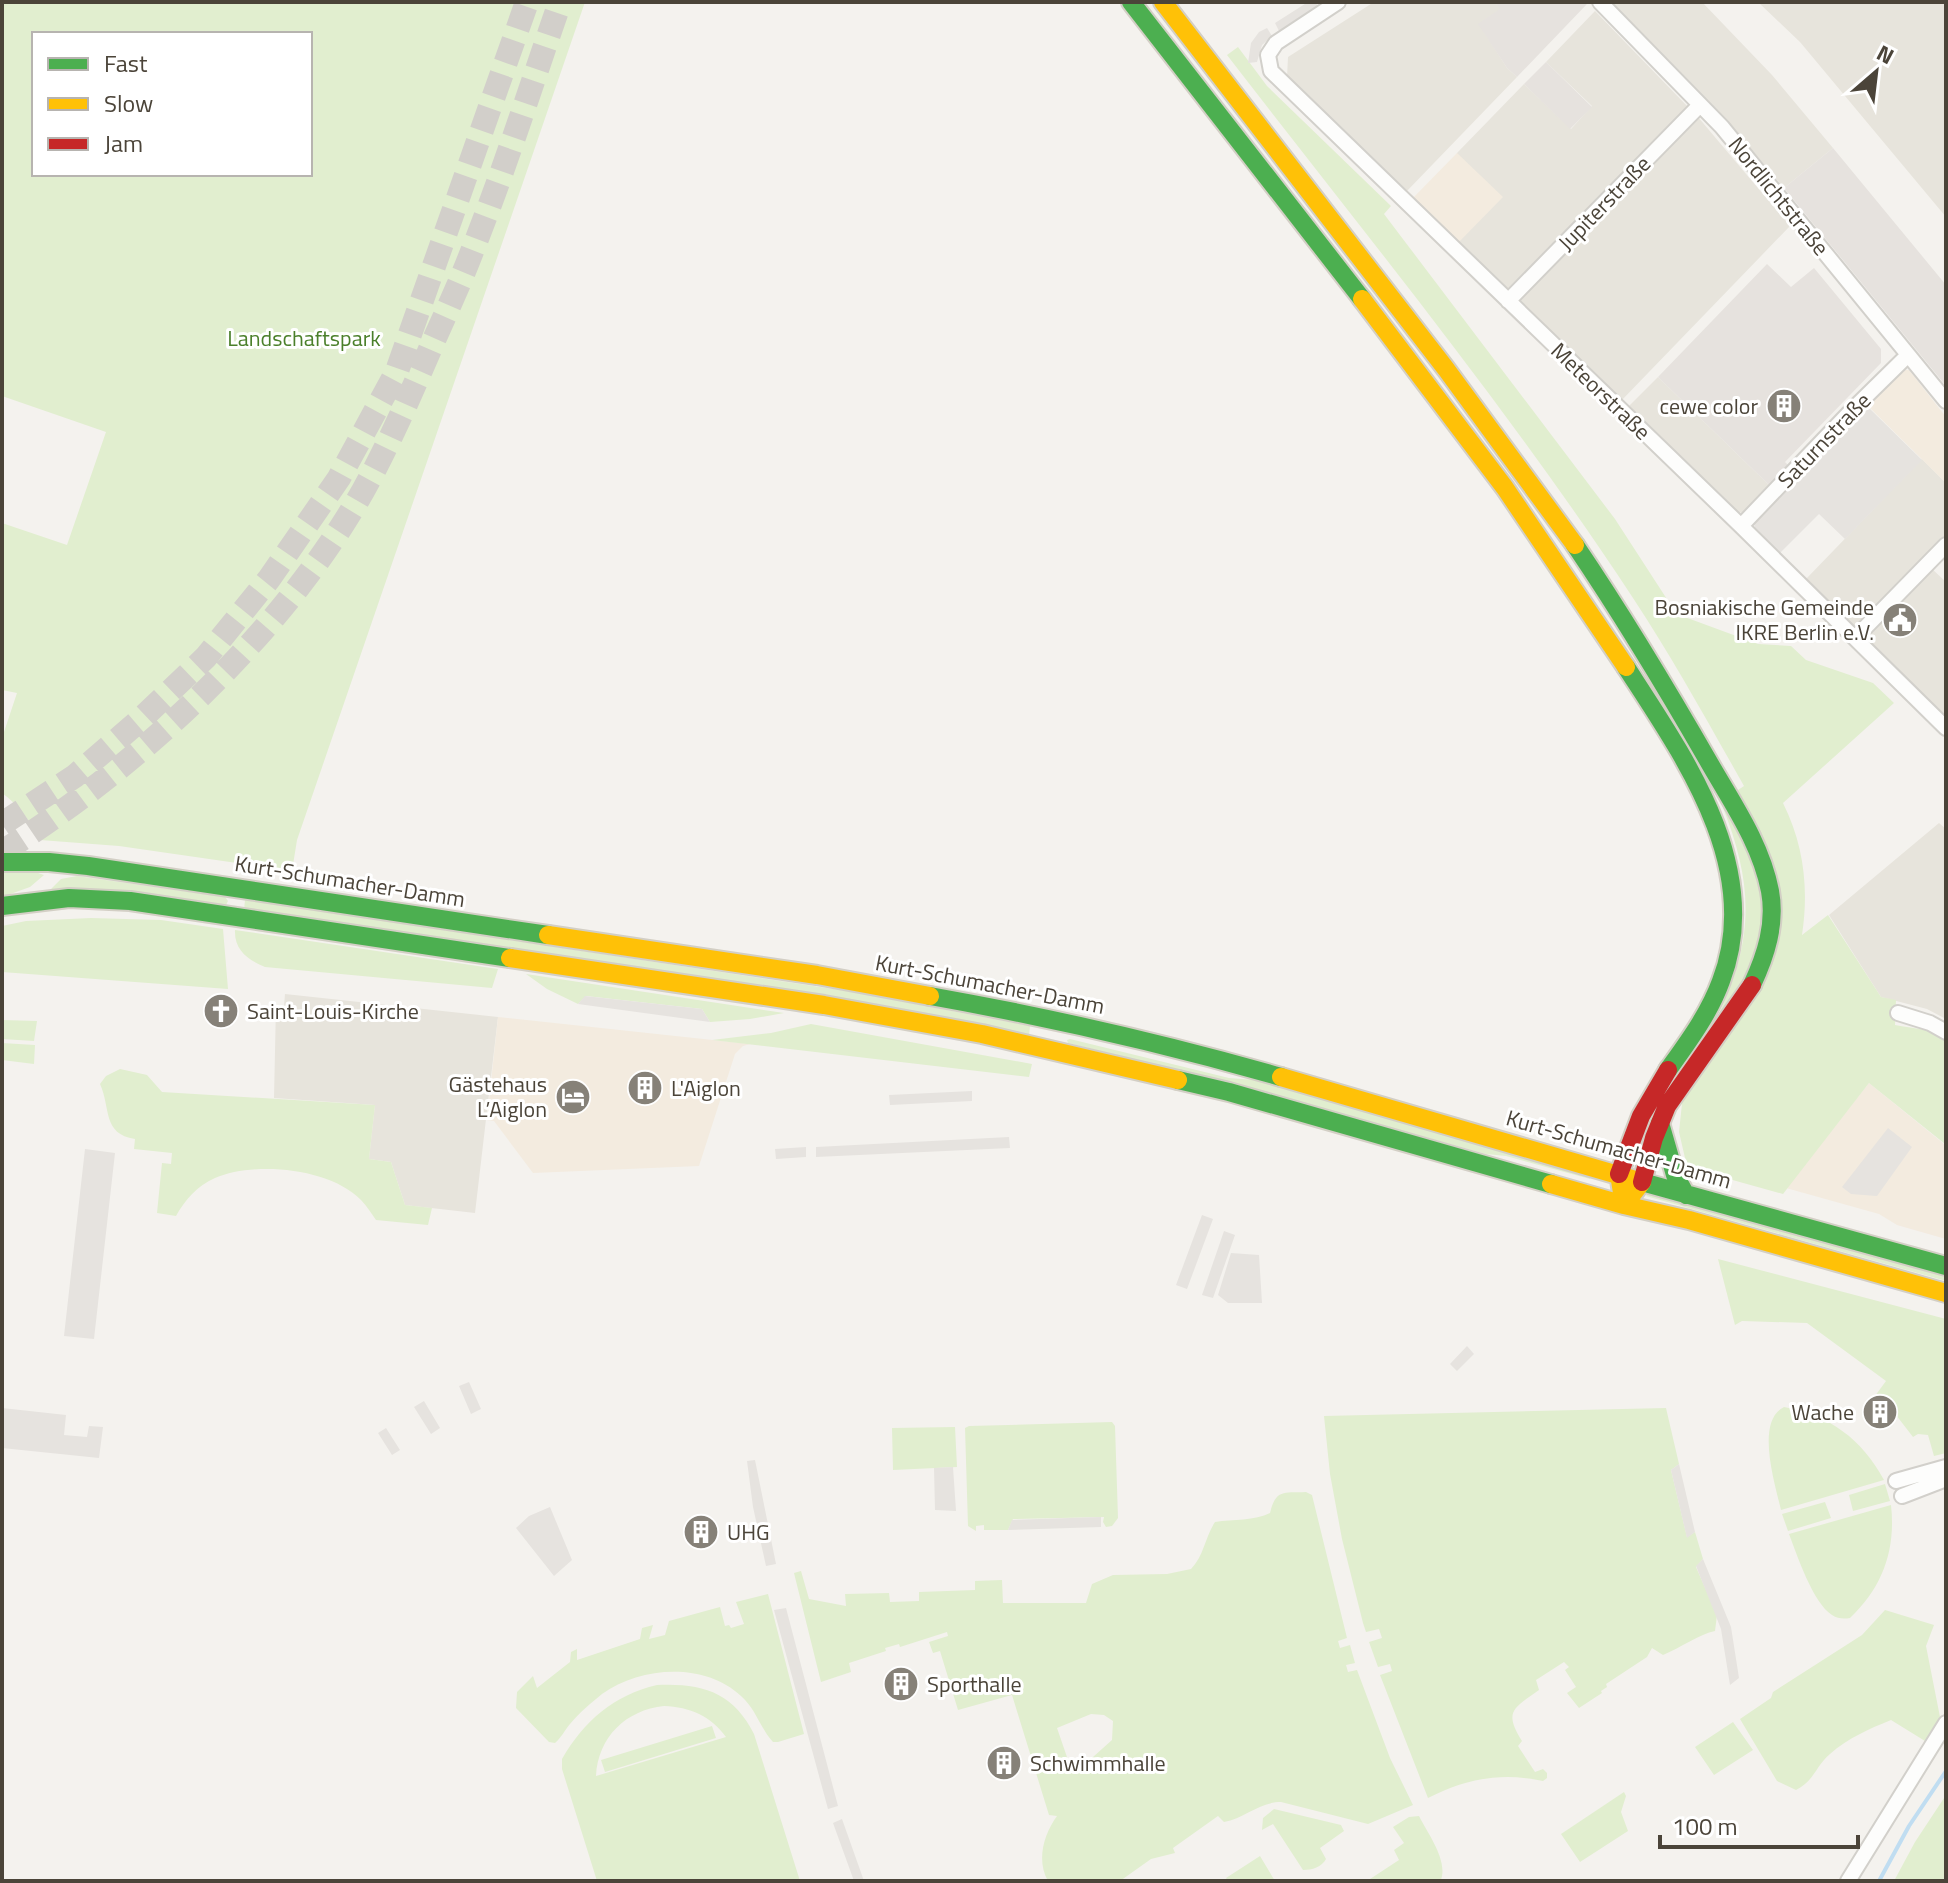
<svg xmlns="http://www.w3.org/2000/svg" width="1948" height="1883" font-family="'Titillium Web',sans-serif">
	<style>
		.residential { fill: #e7e4dc }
		.commercial { fill: #f3ebdf }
		.industrial { fill: #e6e2de }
		.green { fill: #e1eecf; fill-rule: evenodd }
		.parking { fill: #e6e3df }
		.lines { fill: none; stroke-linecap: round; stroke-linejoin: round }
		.stream { stroke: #c0ddf1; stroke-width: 4 }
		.highway-tunnel { stroke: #d2cfca; stroke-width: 24; stroke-dasharray: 24 12; stroke-linecap: butt }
		.street-casing { stroke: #d2d0cb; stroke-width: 18 }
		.fast-casing { stroke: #d3cfc5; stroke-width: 22 }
		.slow-casing { stroke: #d3cfc5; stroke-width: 22 }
		.jam-casing { stroke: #d3cfc5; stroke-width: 22 }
		.street { stroke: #fdfdfc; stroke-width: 14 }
		.fast { stroke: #4caf50; stroke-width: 18 }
		.slow { stroke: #ffc107; stroke-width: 18 }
		.jam { stroke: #c62828; stroke-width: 18 }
		.labels { text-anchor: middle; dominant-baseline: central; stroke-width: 6; stroke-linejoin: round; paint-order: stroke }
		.street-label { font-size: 22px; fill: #4b4439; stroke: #fff }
		.park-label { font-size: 22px; fill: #4a7f2a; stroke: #fff }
		.poi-label { font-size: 22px; fill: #4b4439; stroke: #fff; text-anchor: start }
	</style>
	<rect width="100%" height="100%" fill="#f4f2ee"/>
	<!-- residential -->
	<path class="residential" d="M1374,2h121l6,7 -22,15 28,44 10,9 -111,115 -119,-115 1,-20z
		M1612,2h90l70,73 61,73 -49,40 -60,-71z
		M1758,2h187l1,215 -146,-175z
		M1595,11l94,97 -179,185 -52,-50 -1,-90 67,-69 47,45 21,-23 -46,-44z
		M1698,117l92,109 -169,175 -104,-101z
		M1658,377l112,109 -25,27 -9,-1 -108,-105z
		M1922,459l24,24v54l-89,91 -51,-49z
		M1931,568l15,14v135l-82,-81z
		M1939,823l7,6v190l-19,-10 -46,-12 -52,-82z
		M285,994l213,23 -23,196 -70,-8 -14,-43 -22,-3 6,-54 -101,-7 2,-93 8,1z"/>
	<!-- commercial -->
	<path class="commercial" d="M1457,153l46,44 -45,46 -46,-44z
		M1902,370h7l37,47v66l-79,-78z
		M498,1017l252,27 -7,2 -8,8 -36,112 -166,7 -39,-52 -7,-1z
		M1869,1083l75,61 2,-2v97l-49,-14 -18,-11 -93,-26z"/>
	<!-- industrial -->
	<path class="industrial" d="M1495,2h91l1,2 -70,73 -10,-9 -29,-44 22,-15z
		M1546,62l46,45 -22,22 -46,-45z
		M1833,148l113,137v101l-162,-198z
		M1767,264l24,23 23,-19 67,81v14l-96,99 4,4 -19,20 -112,-109z"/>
	<!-- green -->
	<path class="green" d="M2,2h583l-288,838 -5,31 -173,-25 -79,-6c-9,-18 -21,-35 -38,-47v-55l15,-45 -15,-3v-167l65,22 39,-113 -104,-36zM310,34v140h-276v-140z
		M1238,47l29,39 124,120 -7,8 231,305 59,91 8,6 76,28 33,2 15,14 67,23 21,20 -111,100c21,42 26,86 19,132l26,-20 53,82 15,3 -1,25c19,4 34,3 51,13l-1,106 -76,-61 -86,111 -97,-27 -4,-7 3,-2 -6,-26 4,-38 95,-150 -43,-152 9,-6c-36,-64 -71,-127 -111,-188 -124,-189 -268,-364 -406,-543z
		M1722,805l27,44 14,55 -8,59 -40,59c39,-80 40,-134 7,-217z
		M2,872l30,-1 12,4 -14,12 -28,10z
		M77,876l148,21 3,4 -3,6 -104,-15 -71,-2 11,-11z
		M245,900l608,92 177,34 -1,9 -132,-26 -653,-99z
		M91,918l70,2 62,9 5,60 -226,-17v-46l24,-5z
		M235,930l263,39 -6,19 -227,-21c-17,-7 -31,-17 -30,-37z
		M526,974l258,39 -34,6 -40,3 -8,-13 -116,-13 -8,8 -31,-15z
		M2,1020l35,1 -3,20 -32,-2z
		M811,1024l221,40 -3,13 -317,-37 59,-7z
		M1070,1039l159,39 26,2 336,95 -1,4 -84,-23 -20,-2 -258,-72 -160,-39 -1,-3z
		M2,1043l33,2 -1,19 -32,-4z
		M120,1069l27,6 15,17 213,13 -6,54 22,3 14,43 27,3 -4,17 -52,-5c-5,-7 -9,-14 -15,-20 -31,-32 -106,-39 -146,-22 -18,8 -30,22 -39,38l-19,-3 5,-50 9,1 1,-11 -38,-4 1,-10c-33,-5 -24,-31 -35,-55l6,-8z
		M1648,1193l298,84v4l-300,-85z
		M1718,1259l228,60v134l-12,3 -6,-21 -10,-1 -5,3 -17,-22 -21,-19 11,-15 -79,-58 -65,-2 -7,4z
		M1784,1407c45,8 78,32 100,73l-103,30c-6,-26 -26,-89 3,-103z
		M1666,1408l13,56 -8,6 16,67 8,-5 8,27 -7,8 21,48 -2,16c-15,3 -35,17 -52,24l-11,-7 -5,9 -41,27 1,3 -6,4 1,2 -23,15 -12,-15 9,-6 -11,-17 4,-3 -5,-5 -28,18 3,10c-25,18 -36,21 -17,51l-4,5 17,26 8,-3 4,4v5l-4,3c-42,-9 -78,-2 -115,17l-48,-123 12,-4 -2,-7 -12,3 -9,-25 13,-4 -3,-9 -13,3 -3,-9 -21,-84 -12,-65 -6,-58z
		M1112,1422l3,4 3,92 -6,8 -6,1 -3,-5 1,-5 -91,2 -5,11h-24v-5l-8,1v5l-8,-5 -3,-98 4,-2z
		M955,1427l2,40 -64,3 -1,-42z
		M1885,1484l5,17 -37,10 -4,-16z
		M1306,1492l6,3 35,143 -9,3 2,7 10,-3 5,18 -9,2 2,7 9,-2 33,88 23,47 -45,19 -87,-22c-22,0 -36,16 -57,20l-6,-6 -45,32 2,5 -24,6 -31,22h-72c-12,-21 -4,-47 9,-65l-8,-1 -37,-120 -54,15 -18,-59 -7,2 -4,-11 19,-6 -1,-4 -47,15 -1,-3 -14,4 1,3 -37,12 2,9 -30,10 -27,-109 7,-2 8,28 37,7 -1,-12 44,-1 1,9 29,-1v-9l56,-2v-9l27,-1 1,23h83l6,-19 21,-9 54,-1 24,-5c13,-13 14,-32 24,-47 18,-3 40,-1 55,-9 6,-24 13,-20 36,-21zM1091,1714l13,1 9,6 -1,19 -19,17 -25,3 -11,-32z
		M1825,1502l6,16 -43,13 -6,-17z
		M1891,1505c5,44 -8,82 -41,113 -6,1 -12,1 -18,-3 -19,-12 -35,-60 -43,-81z
		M768,1594l36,140 -26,8h-5c-13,-14 -17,-33 -32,-46 -36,-34 -100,-30 -139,-2 -11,9 -23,19 -32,30 -5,6 -9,14 -15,19l-6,-1 -33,-34 1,-16 16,-16 4,12 33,-26 1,-10 6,-3v11l63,-21 2,-11 11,-3 -4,14 16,-4 4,-14 51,-14 5,19 4,-1 2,3 13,-4 -8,-22z
		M1885,1610l49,15 -8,21 14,71 -15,24 -34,-21c-22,9 -43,18 -61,34 -15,13 -15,26 -34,36l-19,-9 -37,-62 31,-21 2,-6 89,-57z
		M657,1685c45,-2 76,7 97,49l46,147h-203l-35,-112v-10c22,-38 52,-64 95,-74zM664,1706c26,1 47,10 62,31l-130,39c2,-39 30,-66 68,-70z
		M1733,1722l20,28 -39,25 -19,-28z
		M712,1726l4,12 -111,34 -4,-12z
		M1624,1792l2,4 -5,16 7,19 -48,31 -19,-28z
		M1946,1795v86h-52l21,-39z
		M1274,1809l67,16 3,6 -24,17 6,11c-4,8 -14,11 -23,11l-30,-46 -11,6 1,-12z
		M1419,1816c9,18 29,44 22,64l-74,1 32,-21 -5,-10 10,-7 -11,-16 16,-10z
		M1260,1856l15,25h-47l-2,-3z"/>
	<!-- parking -->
	<path class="parking" d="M1308,2h7l3,4 -39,25 -4,-8z
		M1267,28l5,8 -10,9 -5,17 -9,1 3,-20 8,-11z
		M1867,406l55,54 -77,79 -26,-25 -40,40 -24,-24 -1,-8z
		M585,996l117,13 8,13 -132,-18z
		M972,1091v10l-82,4 -1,-10z
		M1888,1128l24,19 -35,49 -26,-2 -9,-7z
		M1009,1137l1,11 -194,9v-10z
		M806,1147v10l-30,2 -1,-10z
		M85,1149l30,4 -21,186 -30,-3z
		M1202,1215l11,4 -26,70 -11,-4z
		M1224,1231l11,4 -22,63 -11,-3z
		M1231,1253l28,2 3,48h-34l-10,-8z
		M1467,1346l7,8 -17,17 -7,-7z
		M469,1382l12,27 -10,5 -12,-28z
		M424,1401l16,27 -9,6 -17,-27z
		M2,1408l64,7 -2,20 23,2 2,-11 14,1 -4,31 -97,-10z
		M386,1428l14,22 -8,5 -14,-22z
		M755,1460l21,104 -10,2 -13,-59 -6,-46z
		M1679,1464l16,68 -8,6 -16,-68z
		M953,1467l3,44 -21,-1 -1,-42z
		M550,1507l22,53 -18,16 -38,-48 13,-12z
		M1101,1517v10l-93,3 4,-10z
		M1703,1559l28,68 8,51 -9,7 -9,-56 -25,-63z
		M786,1608l52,198 -10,3 -54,-199z
		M842,1819l22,62h-10l-21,-58z"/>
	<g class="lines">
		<!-- stream -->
		<path class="stream" d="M1879,1881l30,-55 37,-55"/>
		<!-- highway-tunnel -->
		<path class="highway-tunnel" d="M2,824l73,-48 65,-56 66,-63 63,-78 70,-101 58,-107 130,-369
			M2,852c138,-87 280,-218 361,-361 25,-45 45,-91 65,-137 14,-33 30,-66 43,-100 33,-83 60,-168 89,-252"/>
		<defs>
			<path id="street" d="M1338,2l-62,41 -8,12 3,16 470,455 205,202
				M1600,2l122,125 224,274
				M1508,301l192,-196
				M1741,526l109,-114 58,-57
				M1855,638l91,-93
				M1898,1013l32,10 16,9
				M1896,1481l50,-14
				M1902,1496l44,-17
				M1848,1881l98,-158"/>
			<path id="fast" d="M1131,2l231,297
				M1575,545c48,71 92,144 135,219 23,40 51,80 60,127 6,33 -4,64 -18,94
				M1626,667c59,91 138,202 95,314 -12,33 -33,61 -53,89
				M2,862h47l39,4 460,69
				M2,906l67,-8 61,3 380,57
				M930,996c118,21 236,48 351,81
				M1178,1080l51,12 322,92
				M1660,1123l15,52 11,20
				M1642,1182l304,84"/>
			<path id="slow" d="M1163,2l283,367 129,176
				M1362,299l143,189 121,179
				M548,935l269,40 113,21
				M510,958l314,47 158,29 196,46
				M1281,1077l361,105 -18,23 -73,-21
				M1619,1174l5,31 65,15 257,73"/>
			<path id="jam" d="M1619,1174l22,-58 27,-46
				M1642,1182l12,-44 13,-32 85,-121"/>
		</defs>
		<!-- street casing -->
		<use href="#street" class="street-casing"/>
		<!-- fast casing -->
		<use href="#fast" class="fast-casing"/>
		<!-- slow casing -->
		<use href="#slow" class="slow-casing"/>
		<!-- jam casing -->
		<use href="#jam" class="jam-casing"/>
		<!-- street -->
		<use href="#street" class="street"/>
		<!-- fast -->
		<use href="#fast" class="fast"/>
		<!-- slow -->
		<use href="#slow" class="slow"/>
		<!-- jam -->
		<use href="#jam" class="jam"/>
	</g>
	<!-- icons -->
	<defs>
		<symbol id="building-disc" viewBox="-11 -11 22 22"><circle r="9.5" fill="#868178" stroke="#fff"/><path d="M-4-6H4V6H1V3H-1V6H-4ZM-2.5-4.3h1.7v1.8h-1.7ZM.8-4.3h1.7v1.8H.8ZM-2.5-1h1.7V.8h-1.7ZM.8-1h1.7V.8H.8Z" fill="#fff"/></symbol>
		<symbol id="civic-disc" viewBox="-11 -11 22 22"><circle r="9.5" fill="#868178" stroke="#fff"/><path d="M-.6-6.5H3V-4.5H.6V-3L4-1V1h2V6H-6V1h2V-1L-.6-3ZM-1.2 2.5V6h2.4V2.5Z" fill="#fff"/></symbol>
		<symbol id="church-disc" viewBox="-11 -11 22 22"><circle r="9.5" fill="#868178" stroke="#fff"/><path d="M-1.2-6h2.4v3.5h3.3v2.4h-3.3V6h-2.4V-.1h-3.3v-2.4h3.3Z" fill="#fff"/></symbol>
		<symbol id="hotel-disc" viewBox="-11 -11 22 22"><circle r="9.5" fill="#868178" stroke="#fff"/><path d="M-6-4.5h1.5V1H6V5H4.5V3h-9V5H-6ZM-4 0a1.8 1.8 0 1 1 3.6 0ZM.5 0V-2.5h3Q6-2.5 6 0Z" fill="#fff"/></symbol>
	</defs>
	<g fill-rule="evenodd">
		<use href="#building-disc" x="1764" y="386" width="40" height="40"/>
		<use href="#civic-disc" x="1880" y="600" width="40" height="40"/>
		<use href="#church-disc" x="201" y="991" width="40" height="40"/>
		<use href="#building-disc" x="625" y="1068" width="40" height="40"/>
		<use href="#hotel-disc" x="553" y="1077" width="40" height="40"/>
		<use href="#building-disc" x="1860" y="1392" width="40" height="40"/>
		<use href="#building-disc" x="681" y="1512" width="40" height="40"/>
		<use href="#building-disc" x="881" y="1664" width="40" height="40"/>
		<use href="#building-disc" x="984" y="1743" width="40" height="40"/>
	</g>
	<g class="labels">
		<!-- street labels -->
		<g class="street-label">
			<text transform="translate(1779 196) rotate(51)">Nordlichtstraße</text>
			<text transform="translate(1604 203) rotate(-46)">Jupiterstraße</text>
			<text transform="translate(1601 391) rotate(44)">Meteorstraße</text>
			<text transform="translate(1824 440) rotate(-46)">Saturnstraße</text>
			<text transform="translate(350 881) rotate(9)">Kurt-Schumacher-Damm</text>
			<text transform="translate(990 984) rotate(11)">Kurt-Schumacher-Damm</text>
			<text transform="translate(1619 1149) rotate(16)">Kurt-Schumacher-Damm</text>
		</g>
		<!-- park labels -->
		<g class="park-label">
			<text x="304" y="338">Landschaftspark</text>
		</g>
		<!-- poi labels -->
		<g class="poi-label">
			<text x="1758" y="406" text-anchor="end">cewe color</text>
			<text x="1874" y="607" text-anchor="end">Bosniakische Gemeinde<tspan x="1874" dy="25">IKRE Berlin e.V.</tspan></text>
			<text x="247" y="1011">Saint-Louis-Kirche</text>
			<text x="547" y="1084" text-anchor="end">Gästehaus<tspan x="547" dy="25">L’Aiglon</tspan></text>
			<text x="671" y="1088">L'Aiglon</text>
			<text x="1854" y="1412" text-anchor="end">Wache</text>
			<text x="727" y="1532">UHG</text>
			<text x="927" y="1684">Sporthalle</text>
			<text x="1030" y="1763">Schwimmhalle</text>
		</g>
	</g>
	<!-- border -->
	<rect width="1948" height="1883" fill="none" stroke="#4b4439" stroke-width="8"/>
	<!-- legend -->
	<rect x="32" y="32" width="280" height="144" fill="#ffffff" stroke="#b7b4b0" stroke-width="2"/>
	<rect x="48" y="58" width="40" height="12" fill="#4caf50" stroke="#b7b4b0" stroke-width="2"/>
	<text x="104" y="72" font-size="24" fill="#4b4439">Fast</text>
	<rect x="48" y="98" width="40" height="12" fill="#ffc107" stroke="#b7b4b0" stroke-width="2"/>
	<text x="104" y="112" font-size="24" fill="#4b4439">Slow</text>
	<rect x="48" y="138" width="40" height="12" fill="#c62828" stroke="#b7b4b0" stroke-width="2"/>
	<text x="104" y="152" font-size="24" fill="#4b4439">Jam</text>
	<!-- north arrow -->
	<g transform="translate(1876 72) rotate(28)" stroke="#ffffff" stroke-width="6" paint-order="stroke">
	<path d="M0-6L14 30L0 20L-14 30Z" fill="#4b4439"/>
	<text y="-12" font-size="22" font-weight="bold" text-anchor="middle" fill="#4b4439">N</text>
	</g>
	<!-- scale -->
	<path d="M1660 1835v12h198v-12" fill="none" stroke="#4b4439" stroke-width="4"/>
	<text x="1672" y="1835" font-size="24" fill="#4b4439" stroke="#ffffff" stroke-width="6" paint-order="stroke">100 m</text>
</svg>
